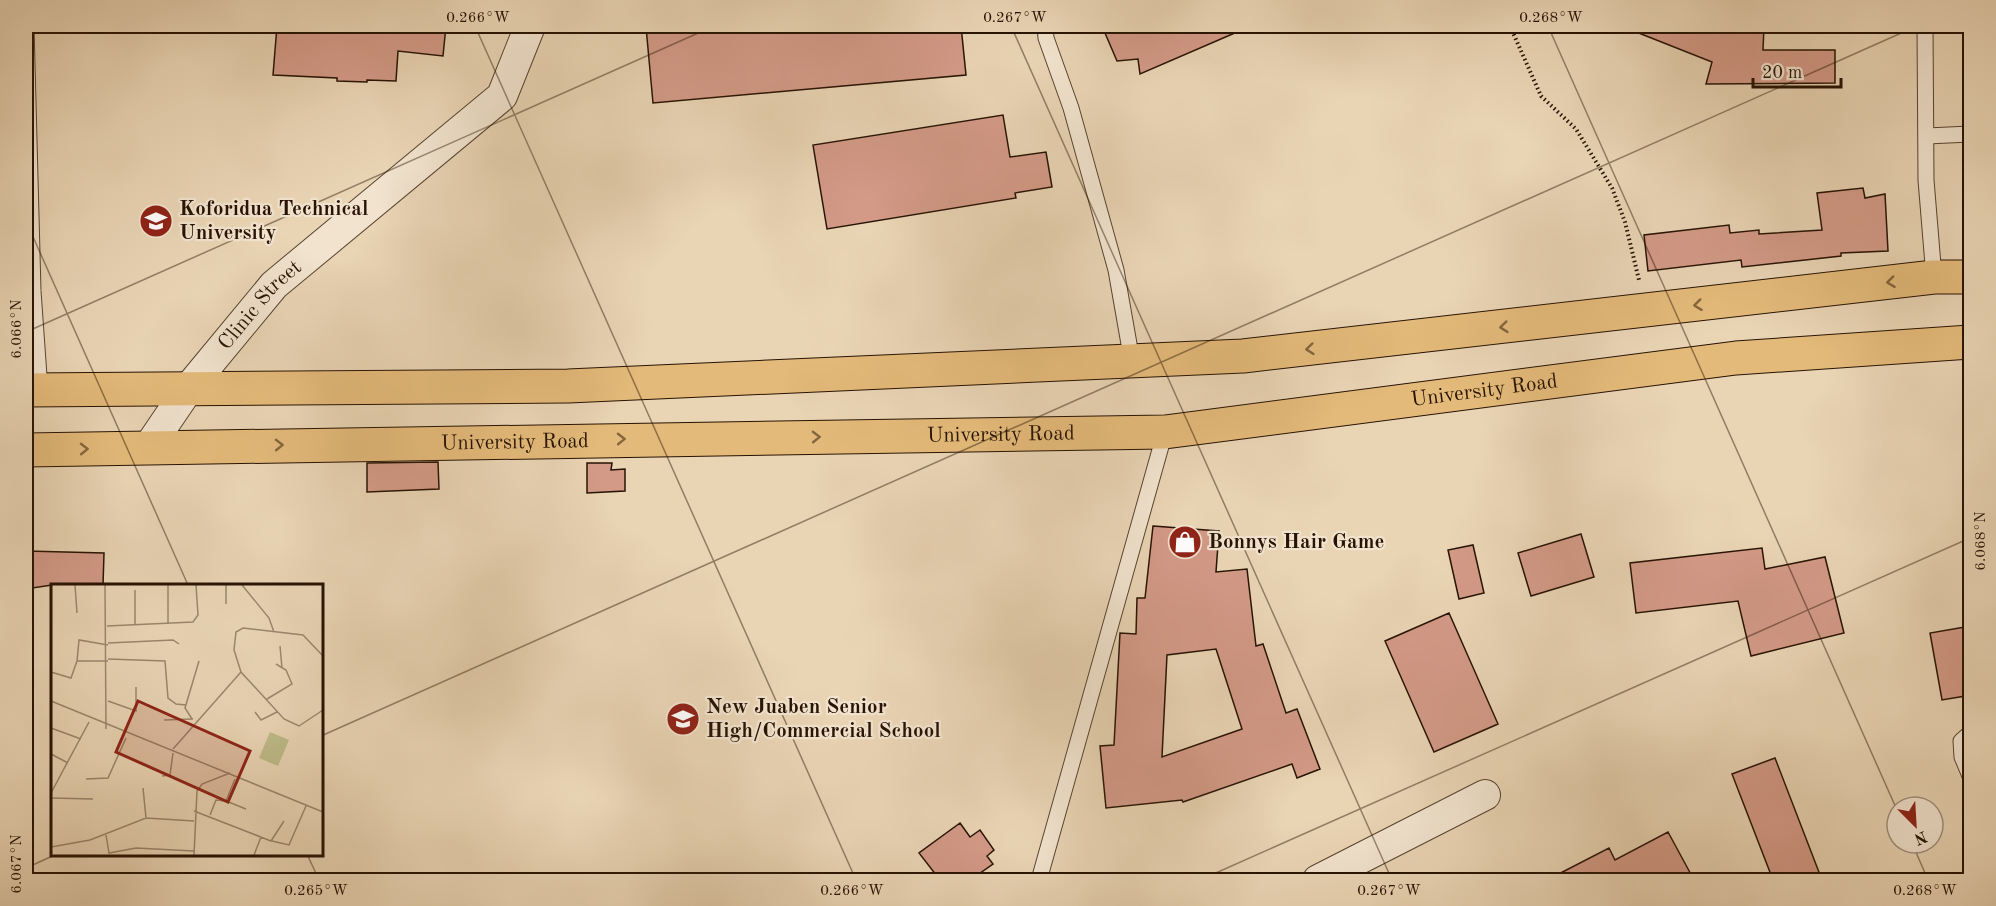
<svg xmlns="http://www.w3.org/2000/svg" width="1996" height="906" font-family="'Old Standard TT',serif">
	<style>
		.building { fill: #d39a87; stroke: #271303; stroke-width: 1.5; fill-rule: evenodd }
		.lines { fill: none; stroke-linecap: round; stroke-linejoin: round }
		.lane-casing { stroke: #58432f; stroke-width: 17 }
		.street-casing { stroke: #58432f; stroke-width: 32 }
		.highway-casing { stroke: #271303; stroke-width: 35 }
		.path { stroke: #271303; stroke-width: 4; stroke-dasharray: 1.5 3; stroke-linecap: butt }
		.lane { stroke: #f1e3ce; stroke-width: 15 }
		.street { stroke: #f1e3ce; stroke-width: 30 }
		.highway { stroke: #e4ba7a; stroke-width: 33 }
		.oneway { stroke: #86663e }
		.ticks { fill: none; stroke: #271303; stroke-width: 1.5; stroke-opacity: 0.45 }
		.labels { text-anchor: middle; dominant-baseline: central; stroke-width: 4.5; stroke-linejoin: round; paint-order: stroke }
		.poi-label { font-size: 21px; font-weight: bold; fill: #271303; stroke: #f1e3ce; text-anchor: start }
		.street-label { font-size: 21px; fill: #271303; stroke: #f1e3ce }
		.inset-road { fill: none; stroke: #9b876d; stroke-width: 1.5 }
		.view { fill: #8f2418; fill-opacity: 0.15; stroke: #8f2418; stroke-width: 3 }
		.inset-edge { fill: none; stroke: #271303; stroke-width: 3 }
		.neatline { fill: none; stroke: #271303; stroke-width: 2 }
		.ticks-label { font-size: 15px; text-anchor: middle; fill: #271303 }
	</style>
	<rect width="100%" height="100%" fill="#e9d4b4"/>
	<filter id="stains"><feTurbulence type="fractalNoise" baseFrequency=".00333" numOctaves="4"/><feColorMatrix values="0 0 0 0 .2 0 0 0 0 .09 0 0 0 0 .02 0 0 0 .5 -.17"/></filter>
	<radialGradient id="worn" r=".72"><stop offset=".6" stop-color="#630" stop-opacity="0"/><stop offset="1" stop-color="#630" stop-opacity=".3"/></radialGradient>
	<!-- building -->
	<path class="building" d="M277,26h169l-3,30 -45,-5 -2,30 -29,-1v2l-30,-1v-3l-64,-3z
		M664,26h297l5,49 -313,28 -7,-76z
		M1102,26h149l-111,48 -2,-15 -21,2z
		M1621,26h143l-1,24h72v33l-129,1 6,-22z
		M1003,115l7,42 36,-5 6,35 -37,6 1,5 -189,31 -14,-84z
		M1863,188l2,10 20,-4 3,57 -47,2v3l-99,11 -1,-7 -93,11 -4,-36 85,-10 1,8 29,-3v4l63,-4 -5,-37z
		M438,462l1,27 -72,3v-29z
		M587,463h25l-1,7 14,-1v22l-38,2z
		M1153,526l66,5 -3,41 31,-3 9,77 7,-2 23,69 11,-4 23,60 -23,9 -5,-14 -109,38 -1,-2 -76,8 -6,-62 14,-1 6,-112 16,1 1,-36h8zM1216,649l26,80 -80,28 5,-102z
		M1581,534l13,43 -63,19 -13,-43z
		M1473,545l11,48 -25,6 -11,-49z
		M1762,548l3,21 60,-12 19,76 -93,23 -13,-55 -102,12 -6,-50z
		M26,551l78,2 -1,32h-51l-26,4z
		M1449,613l49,111 -64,28 -49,-111z
		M1971,626v69l-29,5 -12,-67z
		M1775,758l47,122h-49l-41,-106z
		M960,823l10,14 10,-7 14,20 -7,6 6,8 -23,16h-30l-21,-27z
		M1668,832l26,48h-147l62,-32 6,12z"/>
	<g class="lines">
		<defs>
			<path id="lane" d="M26,26l7,265 7,99
				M1045,26l1,12 25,70 45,162 16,91
				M1925,26l1,154 8,97
				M1927,136l43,-2
				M1970,733l-9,8 1,16 8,19
				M1039,880l126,-448"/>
			<g id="street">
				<path id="s1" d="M148,448l40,-59 86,-104 228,-189 28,-70"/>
				<path d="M1318,880l167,-85"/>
			</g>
			<g id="highway">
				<path d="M26,390l542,-4 675,-30 691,-79h36"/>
				<path id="s2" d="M26,450l1139,-18 571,-74 234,-16"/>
			</g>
		</defs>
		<!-- lane casing -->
		<use href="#lane" class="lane-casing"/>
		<!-- street casing -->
		<use href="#street" class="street-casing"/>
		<!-- highway casing -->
		<use href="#highway" class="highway-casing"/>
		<!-- path -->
		<path class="path" d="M1510,26l31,70 35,33 36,59 13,34 14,58"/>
		<!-- lane -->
		<use href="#lane" class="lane"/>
		<!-- street -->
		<use href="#street" class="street"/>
		<!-- highway -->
		<use href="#highway" class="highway"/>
	</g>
	<!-- one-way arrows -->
	<defs><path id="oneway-chevron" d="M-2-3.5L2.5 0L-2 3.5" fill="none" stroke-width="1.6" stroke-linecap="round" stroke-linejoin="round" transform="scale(1.5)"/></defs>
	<g class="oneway">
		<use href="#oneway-chevron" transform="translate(1891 282) rotate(173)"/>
		<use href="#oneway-chevron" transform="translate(1698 305) rotate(173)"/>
		<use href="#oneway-chevron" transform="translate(1504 327) rotate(174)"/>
		<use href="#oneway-chevron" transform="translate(1310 349) rotate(174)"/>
		<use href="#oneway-chevron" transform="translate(816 437) rotate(-1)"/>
		<use href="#oneway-chevron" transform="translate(621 439) rotate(-1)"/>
		<use href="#oneway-chevron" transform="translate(279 445) rotate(-1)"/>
		<use href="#oneway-chevron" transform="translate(84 449) rotate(-1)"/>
	</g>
	<!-- ticks -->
	<path class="ticks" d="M475,26l381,854M1011,26l381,854M1548,26l349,784M26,221l162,364M26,332l688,-306M321,736l1596,-710M1912,843l16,37M307,854l12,26M26,868l31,-14M1200,880l770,-342"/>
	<!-- icons -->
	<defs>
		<symbol id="school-disc" viewBox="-11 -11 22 22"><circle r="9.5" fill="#8f2418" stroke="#f1e3ce"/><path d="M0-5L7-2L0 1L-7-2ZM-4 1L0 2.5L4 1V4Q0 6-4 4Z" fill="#fff"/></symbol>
		<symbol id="shop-disc" viewBox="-11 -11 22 22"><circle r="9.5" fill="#8f2418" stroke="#f1e3ce"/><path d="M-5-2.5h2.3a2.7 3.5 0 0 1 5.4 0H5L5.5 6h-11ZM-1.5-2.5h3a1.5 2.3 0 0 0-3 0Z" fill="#fff"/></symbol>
	</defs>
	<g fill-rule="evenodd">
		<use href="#school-disc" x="137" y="202" width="38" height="38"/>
		<use href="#shop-disc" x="1166" y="523" width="38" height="38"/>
		<use href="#school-disc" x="664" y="700" width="38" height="38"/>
	</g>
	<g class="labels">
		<!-- poi labels -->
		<g class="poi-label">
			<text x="179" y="209">Koforidua Technical<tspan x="179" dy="24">University</tspan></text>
			<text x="1208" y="542">Bonnys Hair Game</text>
			<text x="706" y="707">New Juaben Senior<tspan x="706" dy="24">High/Commercial School</tspan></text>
		</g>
		<!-- street labels -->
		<g class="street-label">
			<text stroke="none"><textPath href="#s1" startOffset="182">Clinic Street</textPath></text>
			<text stroke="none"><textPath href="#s2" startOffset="1461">University Road</textPath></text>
			<text stroke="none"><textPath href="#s2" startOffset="975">University Road</textPath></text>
			<text stroke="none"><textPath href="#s2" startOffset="489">University Road</textPath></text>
		</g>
	</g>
	<!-- overview -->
	<g transform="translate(51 584)">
		<rect width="272" height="272" fill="#e9d4b4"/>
		<path d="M219,148l19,8 -11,26 -19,-8z" fill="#bdbb88"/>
		<path class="inset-road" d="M24,1l2,28M54,1l1,144M117,1v38M191,1l27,33 5,14M175,20v-19M84,41v-35M56,42l86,-4 5,-7 -2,-30M57,59l65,-3 6,4M229,62l2,22M272,72l-20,-21 -60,-7 -7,4 -2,18 7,22 43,47 15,7 24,-16M57,75l57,2 3,37 8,6 10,1M26,77l2,-21 29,5M0,88l20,6 6,-17h31M216,115l25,-15 -6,-14 -10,-6M0,117l272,111M57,117l28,10v-24M204,128l6,8 16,-8M141,135l-7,-11 14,-47M113,136l29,-1M0,144l30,11M122,165l68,-77M0,170l17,9M111,192l8,-1 3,-22M35,195l22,-1 18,-40M184,195l-9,22 20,8M92,204l3,30M0,209l38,-71M0,214l42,1M143,227l77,30 13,-20M159,231l6,-15 10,1M55,251l3,18 27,-5 58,3M221,257l17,4 17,-39M0,263l39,-7 56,-22 48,3M143,271l3,-64 5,-7 28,-11M203,271l7,-18"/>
		<path class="view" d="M87,117l112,50 -22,51 -112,-50z"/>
		<rect width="272" height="272" class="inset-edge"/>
	</g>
	<!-- margin -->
	<rect width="1996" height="906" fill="none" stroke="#e9d4b4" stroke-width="66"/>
	<!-- north arrow -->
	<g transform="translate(1915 825) rotate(156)"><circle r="28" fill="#f1e3ce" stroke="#a0907d" stroke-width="1.5"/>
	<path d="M0-4.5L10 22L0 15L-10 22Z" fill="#8f2418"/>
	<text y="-9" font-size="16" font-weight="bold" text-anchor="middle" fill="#271303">N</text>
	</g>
	<!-- scale -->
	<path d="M1753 78v9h88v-9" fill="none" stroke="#271303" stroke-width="3"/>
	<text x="1762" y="78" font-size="18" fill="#271303" stroke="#f1e3ce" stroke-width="4.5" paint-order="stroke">20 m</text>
	<rect x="33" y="33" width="1930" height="840" class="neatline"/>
	<g class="ticks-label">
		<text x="478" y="22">0.266°W</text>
		<text x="1015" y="22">0.267°W</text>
		<text x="1551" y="22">0.268°W</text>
		<text transform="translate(16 329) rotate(-90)" y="5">6.066°N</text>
		<text transform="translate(1980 541) rotate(-90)" y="5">6.068°N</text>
		<text transform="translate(16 864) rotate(-90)" y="5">6.067°N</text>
		<text x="316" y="895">0.265°W</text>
		<text x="852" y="895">0.266°W</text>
		<text x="1389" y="895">0.267°W</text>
		<text x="1925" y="895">0.268°W</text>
	</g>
	<rect width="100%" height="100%" filter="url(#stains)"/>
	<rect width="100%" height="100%" fill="url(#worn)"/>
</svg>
